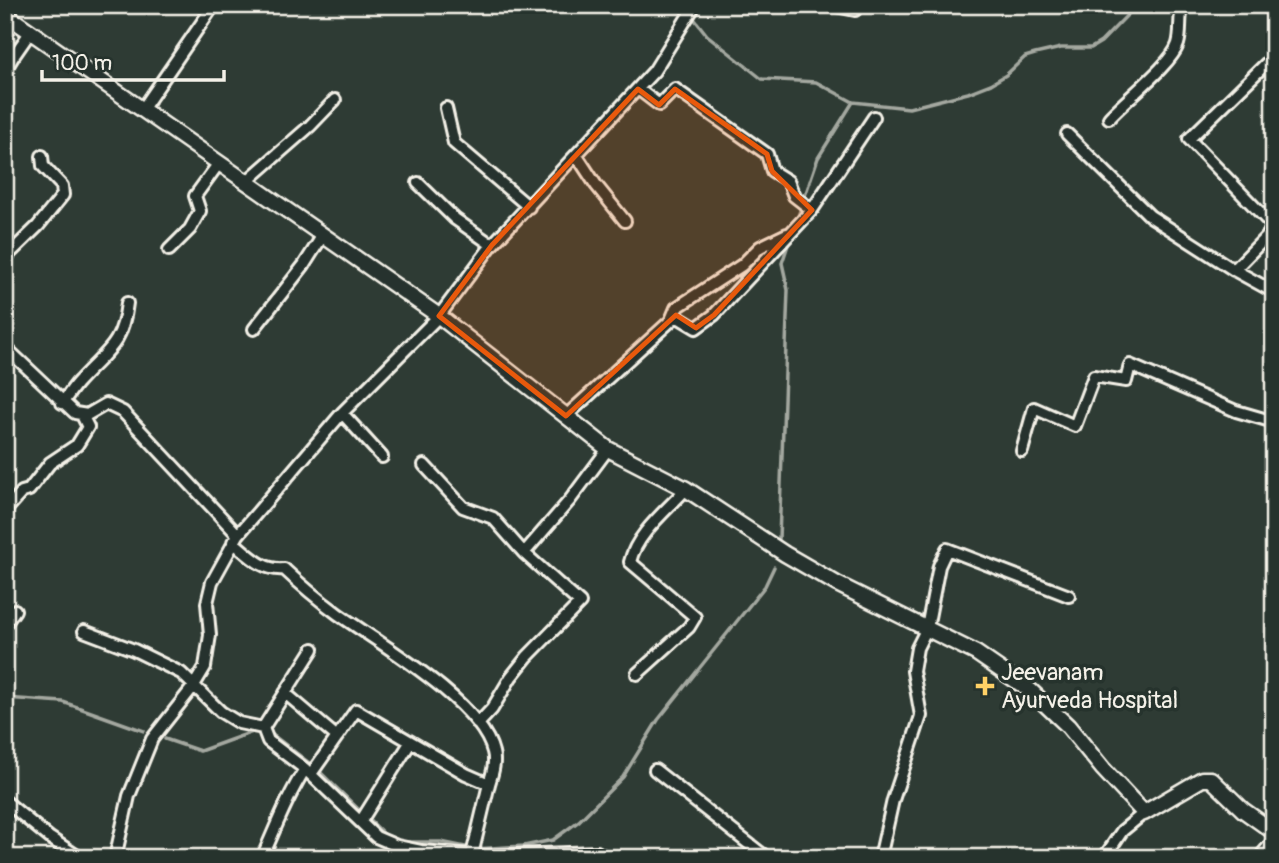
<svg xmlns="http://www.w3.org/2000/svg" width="1279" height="863" font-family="Pangolin,sans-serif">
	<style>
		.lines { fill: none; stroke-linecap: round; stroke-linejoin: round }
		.stream { stroke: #a4a8a0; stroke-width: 3.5 }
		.minor-casing { stroke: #f4f1e8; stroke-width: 16 }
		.tertiary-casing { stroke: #f4f1e8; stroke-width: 19 }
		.minor { stroke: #26332d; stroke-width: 10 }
		.tertiary { stroke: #26332d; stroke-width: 14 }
		.marked { fill: #e8590c; fill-opacity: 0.2; stroke: #e8590c; stroke-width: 5; stroke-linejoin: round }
		.poi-dot { fill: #ffd166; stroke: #26332d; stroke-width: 2.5 }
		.labels { text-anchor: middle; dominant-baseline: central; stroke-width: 7; stroke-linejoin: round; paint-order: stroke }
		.poi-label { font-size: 24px; fill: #f4f1e8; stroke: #26332d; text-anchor: start }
	</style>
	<rect width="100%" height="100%" fill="#2e3b34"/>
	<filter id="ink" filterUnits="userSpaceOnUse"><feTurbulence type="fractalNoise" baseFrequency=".0143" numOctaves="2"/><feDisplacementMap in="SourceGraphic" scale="14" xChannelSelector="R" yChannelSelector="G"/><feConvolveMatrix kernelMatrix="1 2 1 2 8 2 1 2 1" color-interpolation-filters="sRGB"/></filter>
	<g filter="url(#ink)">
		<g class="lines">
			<!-- stream -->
			<path class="stream" d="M692,16l15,19 55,44 54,3 37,20
				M796,222l22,-64 35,-56 56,6 59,-15 23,-9 15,-9 19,-18 10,-3 26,-6h30l10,-6 36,-37
				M779,539l9,-249 -6,-27 8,-24
				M5,698l58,4 81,29
				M270,733l43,33
				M165,739l35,12 55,-20
				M318,770l68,66
				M403,842h38l34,7 49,-3 29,-6 26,-19 44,-44 35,-57 107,-134 9,-19"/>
			<defs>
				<path id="minor" d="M831,5l24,5
					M5,51l8,6 18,-26
					M5,70l8,-13
					M638,89l21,16 16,-16 92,65 5,17 16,10 6,15 18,14
					M446,108l8,35 75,64
					M142,110l72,-105
					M1109,118c16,-18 63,-54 69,-74 4,-13 0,-26 5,-39
					M1067,134l83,82 84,54 40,22
					M577,156l19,29 29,36
					M246,182l64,-56 25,-26
					M418,183l37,36 37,26
					M169,250l21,-21 10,-18 -5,-15 24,-33
					M5,258l33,-32 25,-31 -1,-9 -19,-20 -1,-10
					M1234,270l35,-36 3,-9 -83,-86 85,-83
					M671,320l5,-12 66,-43 18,-18 27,-13
					M254,329l50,-64 19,-30
					M5,347l70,66 12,2 19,-11 17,8 115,123
					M62,403c6,-7 11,-16 17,-22 27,-30 43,-34 48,-78
					M342,413l40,44
					M566,416l110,-100 20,12 18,-13 98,-105 62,-93
					M1022,451l12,-43 41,18 19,-50 32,5 4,-16 106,46 38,11
					M424,465l39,42 30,11 31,35 56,50 -53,54 -16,20 -19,32 -14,15
					M5,511l17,-19 7,-2 21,-27 27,-18 11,-18 -6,-12
					M233,542c16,13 29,29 51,27 17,16 35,31 54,45 41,29 143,88 155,138 3,11 -1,22 -4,32
					M524,553l46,-53 38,-51
					M5,624l10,-14
					M84,631l50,19 47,23 40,39 18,11 24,5
					M313,649l-50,79 5,13 37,28 71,68 21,9 24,5 65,5 111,-4 10,6
					M637,674l52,-47 6,-10 -65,-55c6,-28 38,-53 56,-73
					M285,693l52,44 19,-27 110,64 23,10 -17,71
					M655,770l112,88
					M311,774l26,-37
					M5,801l45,37 30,20
					M361,821l49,-78
					M115,858l14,-62 23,-57 41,-52 12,-20 5,-32 -3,-32 5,-21 26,-47 104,-122 97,-97 53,-71 162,-174 41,-66
					M262,858c14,-31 25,-61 43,-89
					M880,858l13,-58 28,-84 -8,-45 4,-23 10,-20 12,-62 8,-17 122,47
					M1104,858l18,-27 22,-18
					M1259,858l15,-18"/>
				<path id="tertiary" d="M5,14l434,302 169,133 78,40 99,65 52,30 139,69 55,38 37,35 35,43 41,44 58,-34h9l32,31 31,22"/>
			</defs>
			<!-- minor casing -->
			<use href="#minor" class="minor-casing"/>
			<!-- tertiary casing -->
			<use href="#tertiary" class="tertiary-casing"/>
			<!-- minor -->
			<use href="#minor" class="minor"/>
			<!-- tertiary -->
			<use href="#tertiary" class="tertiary"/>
		</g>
	</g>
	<!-- marked area -->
	<path class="marked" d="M638,89l21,16 16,-16 92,65 5,17 40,39 -98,105 -18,13 -20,-13 -110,101 -127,-100 53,-71z"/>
	<!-- markers -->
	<path class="poi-dot" d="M981.5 675.5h7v7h7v7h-7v7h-7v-7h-7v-7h7z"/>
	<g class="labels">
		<!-- poi labels -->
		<g class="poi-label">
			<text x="1001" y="672">Jeevanam<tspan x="1001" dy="28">Ayurveda Hospital</tspan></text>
		</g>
	</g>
	<!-- margin -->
	<rect width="1279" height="863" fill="none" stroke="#26332d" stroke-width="28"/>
	<rect x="14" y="14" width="1251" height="835" fill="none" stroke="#f4f1e8" stroke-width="2.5" filter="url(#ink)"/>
	<!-- scale -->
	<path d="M42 70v10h182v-10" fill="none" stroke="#f4f1e8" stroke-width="3.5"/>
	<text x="52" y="70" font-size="21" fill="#f4f1e8" stroke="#26332d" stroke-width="5" paint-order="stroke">100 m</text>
</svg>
